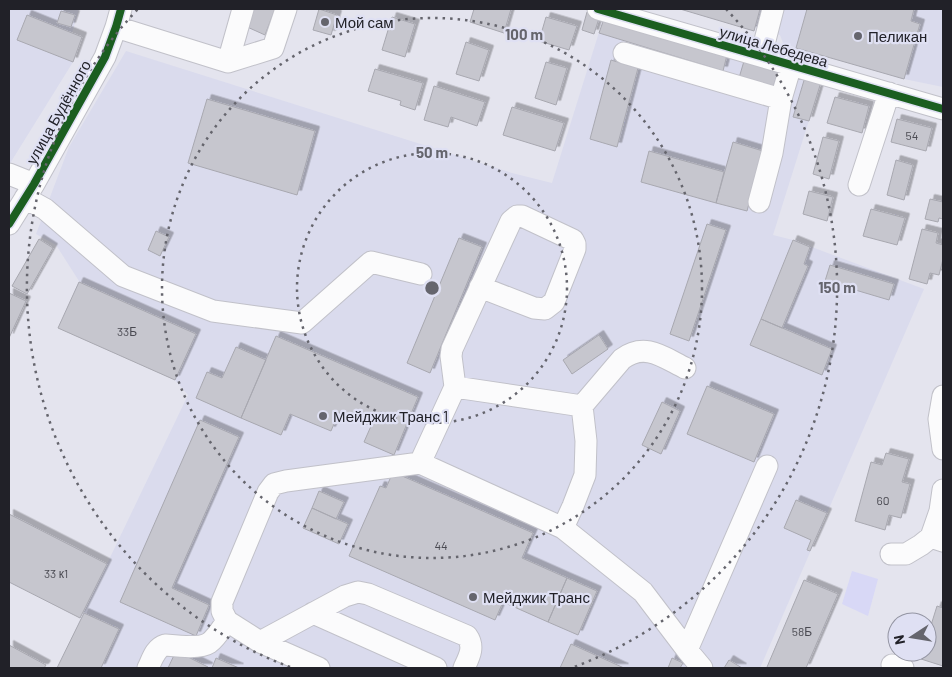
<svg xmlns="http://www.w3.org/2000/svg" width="952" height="677" font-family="Barlow,sans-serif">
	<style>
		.built { fill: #dadbed }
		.green { fill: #d8d8f6 }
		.building { fill: #c6c6ce; stroke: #a8a8b0; filter: url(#shadow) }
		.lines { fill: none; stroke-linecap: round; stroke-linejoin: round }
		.minor-casing { stroke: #c1c1c9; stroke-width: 23 }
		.minor { stroke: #fbfbfc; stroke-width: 21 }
		.cycleway-casing { stroke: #dfe0f3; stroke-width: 11 }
		.cycleway { stroke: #1b5e20; stroke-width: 8 }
		.ring { fill: none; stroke: #65656d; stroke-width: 2.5; stroke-dasharray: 2.5 5 }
		.poi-dot { fill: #65656d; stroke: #dfe0f3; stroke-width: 2 }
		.labels { text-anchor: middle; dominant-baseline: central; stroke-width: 4.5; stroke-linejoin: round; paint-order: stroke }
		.number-label { font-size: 12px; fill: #4a4a52 }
		.poi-label { font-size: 15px; fill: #212128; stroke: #dfe0f3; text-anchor: start }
		.street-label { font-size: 15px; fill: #212128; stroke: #dfe0f3 }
		.centre { fill: #65656d; stroke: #dfe0f3; stroke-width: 2.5 }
		.ring-label { font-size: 15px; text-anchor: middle; font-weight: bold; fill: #65656d; stroke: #dfe0f3; stroke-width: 4.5; stroke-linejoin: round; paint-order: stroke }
	</style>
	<defs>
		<filter id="shadow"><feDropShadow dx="4.5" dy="-4.5" stdDeviation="0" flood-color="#0004"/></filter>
	</defs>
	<rect width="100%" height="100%" fill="#e4e4ee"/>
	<!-- built -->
	<path class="built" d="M9,9h70l-7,24 10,4 -9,25 -64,103z
		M680,9h263v78l-39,-8 -108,-31 -13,-5 -3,-8 -25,-8 -1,4z
		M605,13l216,69 -48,153 20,5 131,49 -164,379h-703l131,-273 -13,-15 -117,-52 21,-47 -23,-36 -20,-11 33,-87 57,-96 386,122 40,10z"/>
	<!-- green -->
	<path class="green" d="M852,571l26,8 -10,37 -26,-12z"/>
	<!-- building -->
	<path class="building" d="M252,9h23l-10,26 -20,-9z
		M319,9l18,6 -6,20 -18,-5z
		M474,9h37l-7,24 -34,-11z
		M680,9h80l-6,22z
		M807,9h107l-3,12 9,3 -16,55 -108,-31z
		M61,11l14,4 -4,12 -14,-4z
		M587,12l13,3 -6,19 -12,-4z
		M27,15l55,22 -9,25 -56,-22z
		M605,16l122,39 -4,16 -124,-38z
		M392,17l23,7 -10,33 -23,-7z
		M546,17l31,9 -8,24 -30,-9z
		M466,42l23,8 -10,31 -23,-7z
		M611,60l27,8 -21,79 -27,-8z
		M744,61l34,10 -5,17 -34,-10z
		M546,62l21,6 -11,37 -21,-7z
		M375,69l48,14 -8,27 -15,-5 1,-4 -33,-10z
		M805,77l16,5 -12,39 -16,-4z
		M434,86l51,16 -8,24 -26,-9 -3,10 -24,-7z
		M835,97l34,9 -7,27 -35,-10z
		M207,99l108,32 -18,64 -109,-32z
		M512,107l52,16 -9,28 -52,-16z
		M897,119l35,9 -6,23 -35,-9z
		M823,137l16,4 -10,38 -16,-5z
		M733,142l30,9 -16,60 -31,-8z
		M649,151l75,21 -8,31 -75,-21z
		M896,160l17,5 -9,35 -17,-5z
		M809,191l24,6 -6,24 -24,-7z
		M930,199l13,3v17l-4,-1 -1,4 -13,-3z
		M871,209l34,9 -8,27 -34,-9z
		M707,224l19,6 -37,111 -19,-7z
		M922,229l16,4 -2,10 7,2v14l-4,16 -9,-2 -3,11 -18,-5z
		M156,231l13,6 -9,19 -12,-6z
		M459,238l23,9 -52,126 -23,-10z
		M39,239l14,9 -26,46 -15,-8z
		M793,240l17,7 -6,17 4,2 -26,62 -21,-9z
		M830,265l64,19 -5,16 -64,-19z
		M79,282l117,52 -21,46 -117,-52z
		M9,293l17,8 -17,37z
		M761,319l71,30 -10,26 -72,-30z
		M599,335l9,14 -36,25 -9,-14z
		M276,336l142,61 -24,58 -30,-13 7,-16 -32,-14 -8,19 -41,-17 -9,21 -40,-17z
		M236,347l30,13 -25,58 -45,-20 11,-26 15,6z
		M707,386l67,28 -20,48 -67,-28z
		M662,402l18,9 -19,43 -19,-9z
		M200,420l39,17 -67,151 37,17 -13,31 -76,-34z
		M886,453l23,6 -7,23 8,2 -9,34 -12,-3 -4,15 -30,-9 16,-59 11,3z
		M393,472l140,61 -11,25 45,20 -19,44 -45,-20 -8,18 -146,-64 31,-70 6,2z
		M319,491l25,11 -8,17 -24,-11z
		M796,500l31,13 -17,38 -3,-1 4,-10 -27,-12z
		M312,508l36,16 -9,20 -36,-16z
		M9,514l98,50 -27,54 -71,-36z
		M567,578l30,13 -19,44 -30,-13z
		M804,580l34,14 -32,74h-37l-2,-1z
		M937,606l6,2v58l-22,-7 2,-7h4v-14z
		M84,613l35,16 -18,39h-44z
		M571,644l53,24h-64z
		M9,645l37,20 -2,3h-35z
		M176,651l32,16v1h-40z
		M216,658l23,10h-27z
		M672,658l11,5 -3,5h-12z
		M729,660l13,8h-18z"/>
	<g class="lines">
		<defs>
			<path id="minor" d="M598,9l345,100
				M116,27l112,35 15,-53
				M624,53l157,46 10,-34
				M761,56l12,-47
				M228,62l45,-14 13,-39
				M9,174l25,10
				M859,185l30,-92
				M25,198l20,11 78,67 90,35 89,12 69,-61 50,12
				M759,202l13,-49 9,-54
				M9,224l25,-40 71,-127 11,-30 5,-18
				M455,387l-4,-31 1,-7 59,-128 6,-5h5l51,24 2,4v5l-21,53 -9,7 -11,-1 -54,-21
				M943,396l-4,23 4,30
				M582,406l4,35 -1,34 -12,31 -10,22 80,64 44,58 15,18
				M420,463l35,-76 127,19 40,-47c23,-17 41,-2 63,9
				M943,490l-3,21 -9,26 12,4
				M891,554h15l15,-9 10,-8
				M313,613l123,55
				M260,642l59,26
				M687,650l80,-184
				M892,665l11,3
				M148,668c4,-8 7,-20 17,-23 11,1 35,4 44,-2 7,-5 13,-15 18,-22
				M464,668c5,-11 11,-21 3,-32l-99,-42 -10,-2 -13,4 -85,46 -33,-21 -5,-10v-9l46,-110 6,-8 12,-3 134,-18 143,65"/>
		</defs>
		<!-- minor casing -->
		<use href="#minor" class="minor-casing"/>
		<!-- minor -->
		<use href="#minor" class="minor"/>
		<defs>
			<path id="cycleway" d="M598,9l345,100
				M9,224l25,-40 71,-127 11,-30 5,-18"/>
		</defs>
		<!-- cycleway casing -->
		<use href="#cycleway" class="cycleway-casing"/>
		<!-- cycleway -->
		<use href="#cycleway" class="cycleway"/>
	</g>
	<!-- distance rings -->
	<g class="ring">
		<circle cx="432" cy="288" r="135"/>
		<circle cx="432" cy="288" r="270"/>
		<path d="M290 667A405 405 0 0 1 138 9M726 9A405 405 0 0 1 574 667"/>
	</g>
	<!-- markers -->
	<g class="poi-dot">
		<circle cx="325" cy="22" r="5"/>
		<circle cx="858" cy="36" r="5"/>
		<circle cx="323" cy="416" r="5"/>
		<circle cx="473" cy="597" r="5"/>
	</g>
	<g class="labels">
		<!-- number labels -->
		<g class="number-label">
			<text x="912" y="135">54</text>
			<text x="127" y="331">33Б</text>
			<text x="883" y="500">60</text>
			<text x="441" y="545">44</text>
			<text x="56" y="573">33 к1</text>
			<text x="802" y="631">58Б</text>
		</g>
		<!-- poi labels -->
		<g class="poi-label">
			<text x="335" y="22">Мой сам</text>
			<text x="868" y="36">Пеликан</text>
			<text x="333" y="416">Мейджик Транс 1</text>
			<text x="483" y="597">Мейджик Транс</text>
		</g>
		<!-- street labels -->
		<g class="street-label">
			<text transform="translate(774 46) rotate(16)">улица Лебедева</text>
			<text transform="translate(58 112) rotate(-61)">улица Будённого</text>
		</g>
	</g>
	<circle cx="432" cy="288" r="8" class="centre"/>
	<g class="ring-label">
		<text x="524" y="40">100 m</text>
		<text x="432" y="158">50 m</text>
		<text x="837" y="293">150 m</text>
	</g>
	<!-- border -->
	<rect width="952" height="677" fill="none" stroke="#212128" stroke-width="20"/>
	<!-- north arrow -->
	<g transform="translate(912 637) rotate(258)"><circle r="24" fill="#dfe0f3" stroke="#9394a2"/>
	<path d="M0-4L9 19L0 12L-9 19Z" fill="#65656d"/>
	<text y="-8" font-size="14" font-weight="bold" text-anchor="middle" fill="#212128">N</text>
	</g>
</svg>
